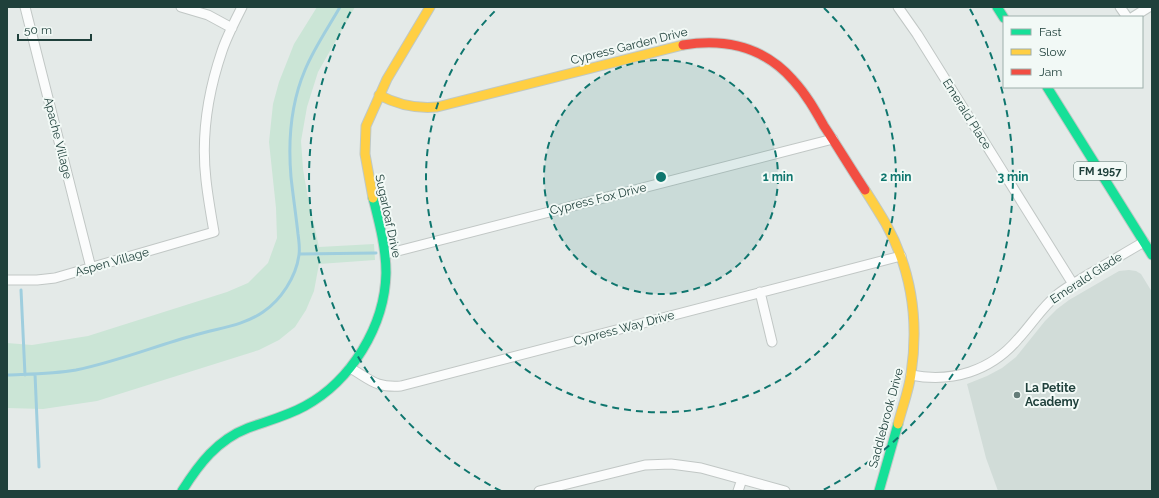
<svg xmlns="http://www.w3.org/2000/svg" width="1159" height="498" font-family="Raleway,sans-serif">
	<style>
		.built { fill: #d1dcd8 }
		.green { fill: #cbe5d6 }
		.lines { fill: none; stroke-linecap: round; stroke-linejoin: round }
		.stream { stroke: #9fcede; stroke-width: 3 }
		.street-casing { stroke: #c1c7c5; stroke-width: 11 }
		.fast-casing { stroke: #bfc8c5; stroke-width: 11 }
		.slow-casing { stroke: #bfc8c5; stroke-width: 11 }
		.jam-casing { stroke: #bfc8c5; stroke-width: 11 }
		.street { stroke: #fbfcfc; stroke-width: 9 }
		.fast { stroke: #16e098; stroke-width: 9 }
		.slow { stroke: #ffcf43; stroke-width: 9 }
		.jam { stroke: #f24e42; stroke-width: 9 }
		.ring { fill: none; stroke: #0f766e; stroke-width: 2; stroke-dasharray: 7 5 }
		.poi-dot { fill: #647c78; stroke: #f2f9f6; stroke-width: 1.5 }
		.labels { text-anchor: middle; dominant-baseline: central; stroke-width: 4; stroke-linejoin: round; paint-order: stroke }
		.shield { fill: #f2f9f6; stroke: #5e7873; stroke-width: 1 }
		.shield-label { font-size: 11px; font-weight: bold; fill: #1f403b }
		.street-label { font-size: 12px; fill: #1f403b; stroke: #f2f9f6 }
		.poi-label { font-size: 12px; font-weight: bold; fill: #1f403b; stroke: #f2f9f6; text-anchor: start }
		.centre { fill: #0f766e; stroke: #f2f9f6; stroke-width: 2 }
		.ring-label { font-size: 12px; text-anchor: middle; font-weight: bold; fill: #0f766e; stroke: #f2f9f6; stroke-width: 4; stroke-linejoin: round; paint-order: stroke }
	</style>
	<rect width="100%" height="100%" fill="#e4eae8"/>
	<!-- built -->
	<path class="built" d="M1129,270l7,1 5,3 11,18v199h-154l-12,-33 -19,-74 20,-8 15,-8 14,-11 29,-36 12,-12 12,-9 50,-29z"/>
	<!-- green -->
	<path class="green" d="M317,7h38l-37,65 -11,35 -6,34 2,28 5,29 11,49 55,-3 1,16 -56,4 -5,27 -8,19 -11,17 -16,13 -20,10 -162,51 -54,8 -36,-1v-65l25,2 56,-9 139,-44 21,-9 20,-20 9,-25 -1,-30 -7,-66 4,-38 6,-22 15,-38z"/>
	<g class="lines">
		<!-- stream -->
		<path class="stream" d="M300,254l76,-1
			M21,290l4,85
			M35,374l4,93
			M7,375c23,-1 46,-1 69,-5 40,-8 79,-24 119,-35 23,-7 48,-9 68,-23 18,-12 33,-35 36,-57 1,-7 0,-14 -1,-21 -2,-19 -5,-38 -7,-57 -3,-35 0,-74 14,-107 9,-22 23,-42 35,-63"/>
		<defs>
			<path id="street" d="M25,7l66,261
				M181,7l27,8 24,13
				M898,7l19,27 156,250
				M1120,7l7,10
				M1133,17l16,-10
				M386,254l447,-115
				M7,280h30l18,-2 159,-46c-3,-17 -6,-34 -8,-52 -5,-43 2,-88 16,-129 5,-15 13,-30 20,-44
				M760,292l12,50
				M350,368c20,11 25,20 51,18l500,-130
				M911,375c41,8 80,-4 107,-36 14,-15 24,-32 40,-45 10,-8 22,-14 33,-21 18,-10 35,-21 53,-31
				M539,491l106,-26 26,-1 30,4 84,23
				M738,491l4,-12"/>
			<path id="fast" d="M997,7l7,11
				M1047,87l105,168
				M182,491c17,-27 35,-51 66,-63 19,-7 39,-12 57,-22 46,-25 80,-80 81,-133 0,-26 -7,-51 -13,-75
				M879,491l19,-67"/>
			<path id="slow" d="M379,95c19,10 37,14 58,12l246,-62
				M865,190c7,11 14,22 21,34 26,47 33,97 25,150 -2,16 -9,34 -13,50
				M373,198l-8,-44 1,-28 21,-47 43,-72"/>
			<path id="jam" d="M683,45c43,-7 81,2 110,35 13,14 22,30 31,46 14,21 27,43 41,64"/>
		</defs>
		<!-- street casing -->
		<use href="#street" class="street-casing"/>
		<!-- fast casing -->
		<use href="#fast" class="fast-casing"/>
		<!-- slow casing -->
		<use href="#slow" class="slow-casing"/>
		<!-- jam casing -->
		<use href="#jam" class="jam-casing"/>
		<!-- street -->
		<use href="#street" class="street"/>
		<!-- fast -->
		<use href="#fast" class="fast"/>
		<!-- slow -->
		<use href="#slow" class="slow"/>
		<!-- jam -->
		<use href="#jam" class="jam"/>
	</g>
	<!-- distance rings -->
	<circle cx="661" cy="177" r="117" fill="#0f766e" fill-opacity=".12"/>
	<g class="ring">
		<circle cx="661" cy="177" r="117"/>
		<path d="M824 8A235 235 0 1 1 498 8"/>
		<path d="M501 491A352 352 0 0 1 352 9M970 9A352 352 0 0 1 821 491"/>
	</g>
	<!-- markers -->
	<circle class="poi-dot" cx="1017" cy="395" r="4"/>
	<g class="labels">
		<!-- shield labels -->
		<rect class="shield" x="1074" y="162" width="52" height="18" rx="3"/>
		<g class="shield-label">
			<text x="1100" y="171">FM 1957</text>
		</g>
		<!-- street labels -->
		<g class="street-label">
			<text transform="translate(629 46) rotate(-14)">Cypress Garden Drive</text>
			<text transform="translate(967 114) rotate(58)">Emerald Place</text>
			<text transform="translate(58 138) rotate(76)">Apache Village</text>
			<text transform="translate(598 199) rotate(-14)">Cypress Fox Drive</text>
			<text transform="translate(388 216) rotate(78)">Sugarloaf Drive</text>
			<text transform="translate(112 262) rotate(-16)">Aspen Village</text>
			<text transform="translate(1086 278) rotate(-33)">Emerald Glade</text>
			<text transform="translate(624 328) rotate(-15)">Cypress Way Drive</text>
			<text transform="translate(886 418) rotate(-75)">Saddlebrook Drive</text>
		</g>
		<!-- poi labels -->
		<g class="poi-label">
			<text x="1025" y="388">La Petite<tspan x="1025" dy="14">Academy</tspan></text>
		</g>
	</g>
	<circle cx="661" cy="177" r="6" class="centre"/>
	<g class="ring-label">
		<text x="778" y="181">1 min</text>
		<text x="896" y="181">2 min</text>
		<text x="1013" y="181">3 min</text>
	</g>
	<!-- border -->
	<rect width="1159" height="498" fill="none" stroke="#1f403b" stroke-width="16"/>
	<!-- legend -->
	<rect x="1003" y="16" width="140" height="72" fill="#f2f9f6" stroke="#9eafab"/>
	<rect x="1011" y="29" width="20" height="6" fill="#16e098" stroke="#9eafab"/>
	<text x="1039" y="36" font-size="12" fill="#1f403b">Fast</text>
	<rect x="1011" y="49" width="20" height="6" fill="#ffcf43" stroke="#9eafab"/>
	<text x="1039" y="56" font-size="12" fill="#1f403b">Slow</text>
	<rect x="1011" y="69" width="20" height="6" fill="#f24e42" stroke="#9eafab"/>
	<text x="1039" y="76" font-size="12" fill="#1f403b">Jam</text>
	<!-- scale -->
	<path d="M18 34v6h73v-6" fill="none" stroke="#1f403b" stroke-width="2"/>
	<text x="24" y="34" font-size="12" fill="#1f403b" stroke="#f2f9f6" stroke-width="3" paint-order="stroke">50 m</text>
</svg>
